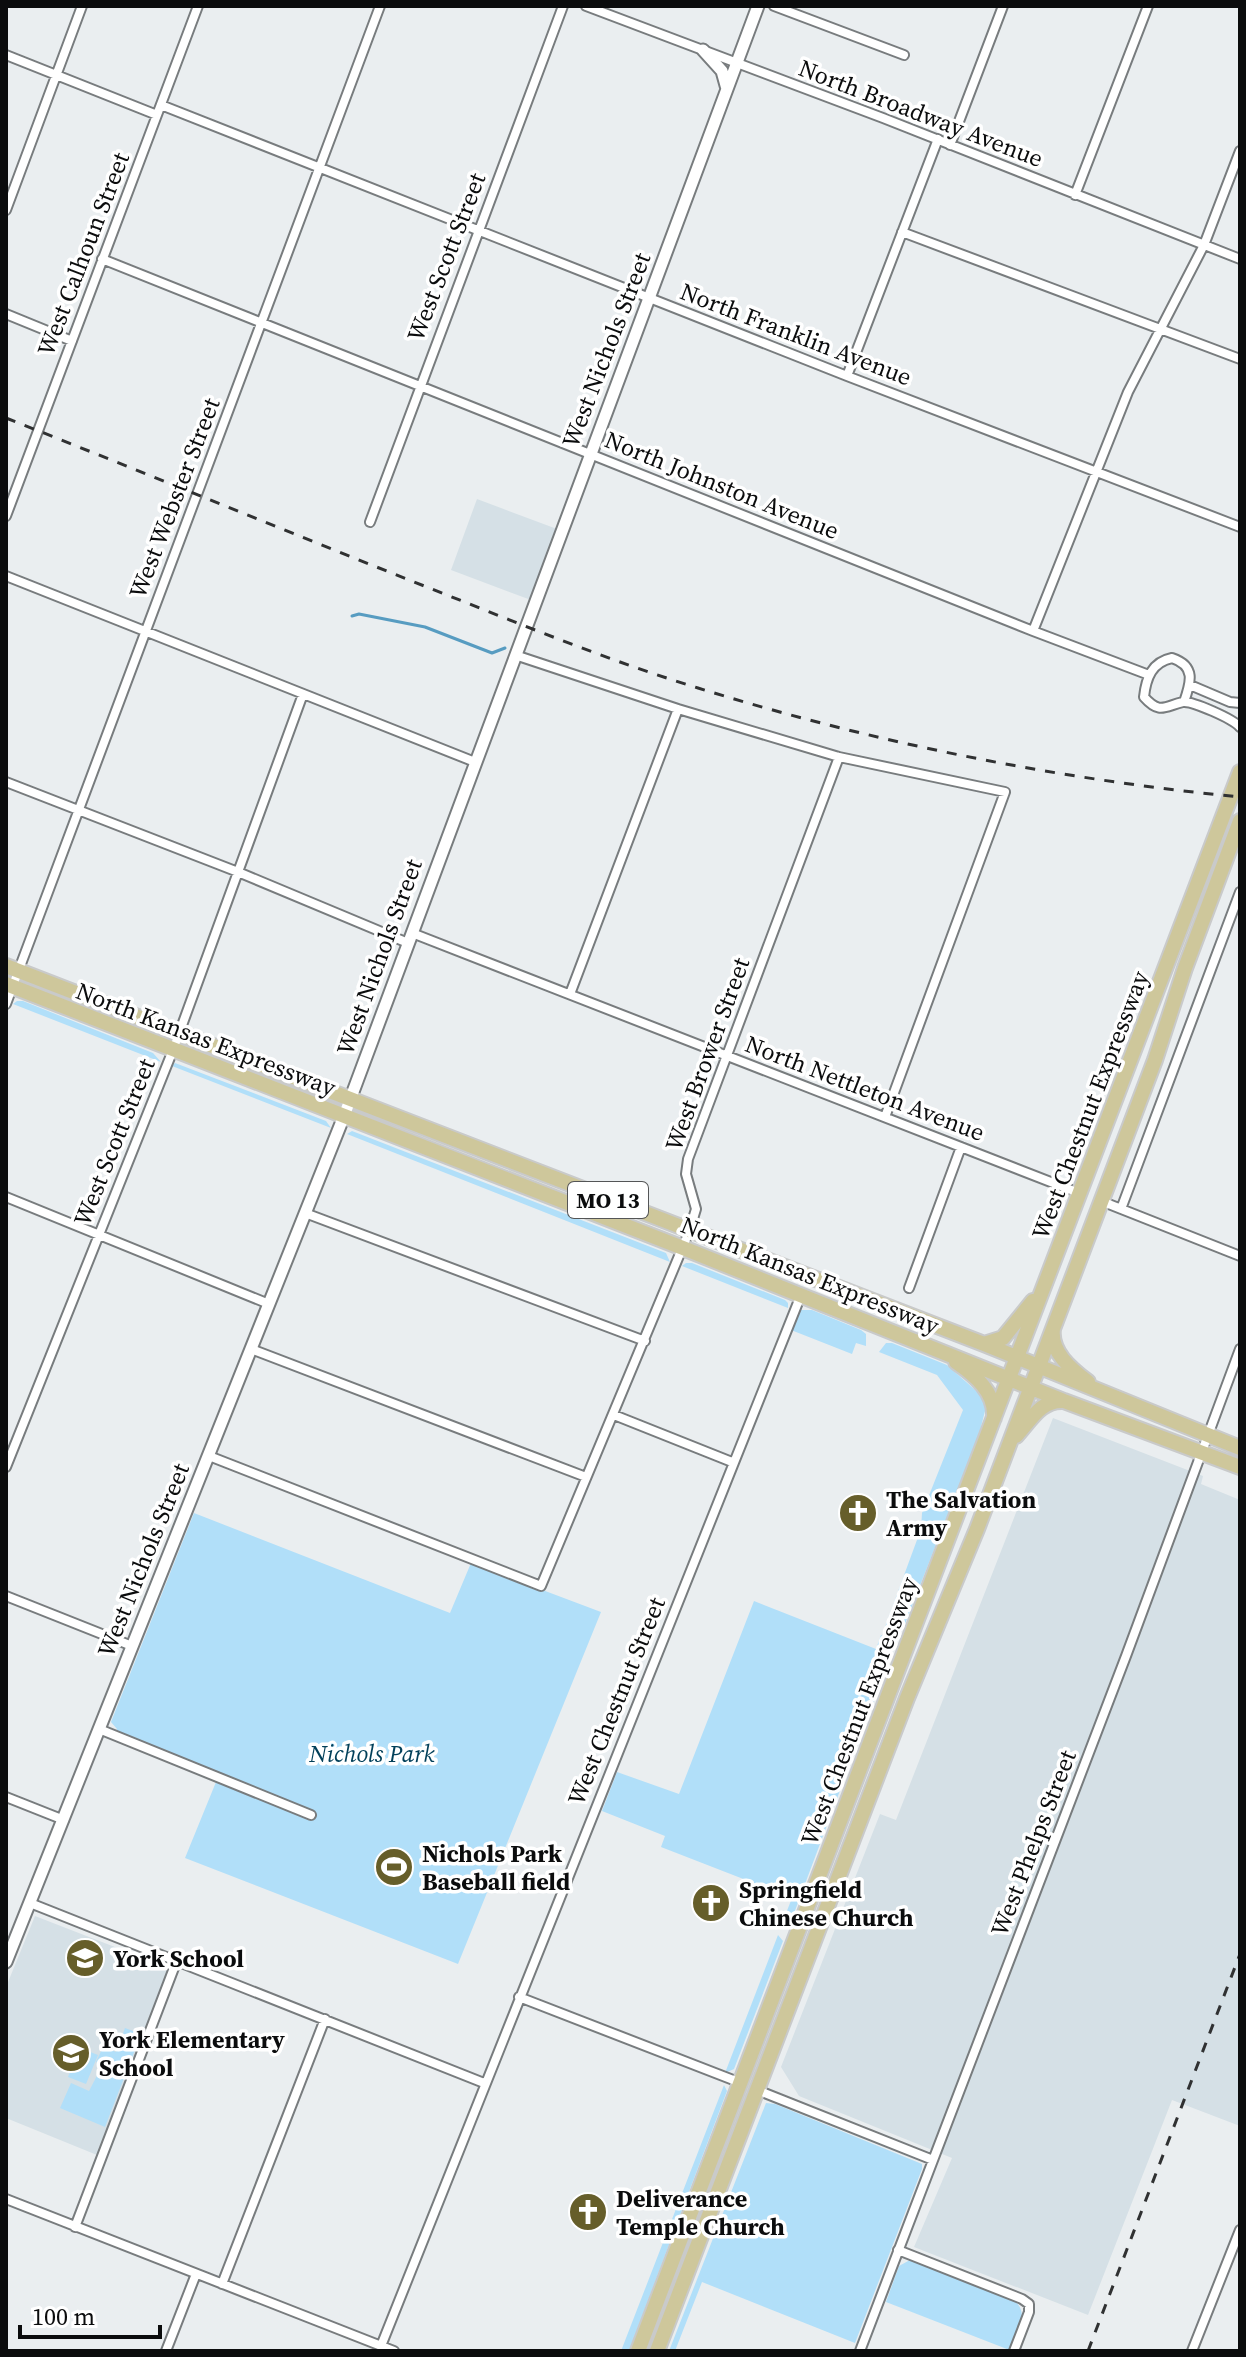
<svg xmlns="http://www.w3.org/2000/svg" width="1246" height="2357" font-family="'Source Serif 4',serif">
	<style>
		.built { fill: #d5e0e6 }
		.green { fill: #b1dff9 }
		.lines { fill: none; stroke-linecap: round; stroke-linejoin: round }
		.stream { stroke: #579cc1; stroke-width: 3 }
		.minor-casing { stroke: #787c7e; stroke-width: 12 }
		.tertiary-casing { stroke: #787c7e; stroke-width: 15 }
		.primary-casing { stroke: #c9caca; stroke-width: 18 }
		.minor { stroke: #fff; stroke-width: 8 }
		.tertiary { stroke: #fff; stroke-width: 11 }
		.primary { stroke: #cec79b; stroke-width: 14 }
		.rail { stroke: #303132; stroke-width: 3; stroke-dasharray: 10 10; stroke-linecap: butt }
		.labels { text-anchor: middle; dominant-baseline: central; stroke-width: 7; stroke-linejoin: round; paint-order: stroke }
		.shield { fill: #fff; stroke: #545556; stroke-width: 2 }
		.shield-label { font-size: 22px; font-weight: bold; fill: #0b0c0d }
		.street-label { font-size: 24px; fill: #0b0c0d; stroke: #fff }
		.poi-label { font-size: 24px; font-weight: bold; fill: #0b0c0d; stroke: #fff; text-anchor: start }
		.park-label { font-size: 24px; font-style: italic; fill: #013f59; stroke: #fff }
	</style>
	<rect width="100%" height="100%" fill="#eaeef0"/>
	<!-- built -->
	<path class="built" d="M477,499l80,30 -26,71 -80,-30z
		M1053,1418l150,58 -2,8 39,16v626l-68,-26 -84,215 -174,-68 38,-89 -153,-62 -18,-29 99,-253 16,6z
		M35,1916l134,52 -72,187 -91,-37v-131z"/>
	<!-- green -->
	<path class="green" d="M17,1001h6l130,52 8,9 -148,-58z
		M175,1063l151,58 5,7 -159,-62z
		M352,1131l314,122 4,9 -323,-128z
		M686,1263h6l93,37 3,3v5l-106,-42z
		M800,1310h12l49,20 5,4v12l-10,-3 -4,11 -61,-24z
		M886,1343h6l55,22 35,31 4,11 -7,28 -74,189 -11,6 -9,-3 36,-98 1,-16 41,-103 -26,-35 -58,-23z
		M194,1513l256,100 21,-50 130,49 -143,352 -273,-106 31,-76 -103,-44 4,-9 -6,-7z
		M754,1601l122,48 5,-14 10,7 2,7 -103,275 -9,2 11,-28 -131,-51 4,-11 -63,-25 15,-39 62,22z
		M778,1935l5,6 -49,128 -9,4z
		M125,2028l16,6 -36,93 -45,-19 11,-25 18,8 13,-25 -6,-4 7,-15 13,5z
		M80,2048l18,7 -12,29 -18,-7z
		M724,2085l3,6 -98,260h-8z
		M766,2103l9,1 147,60v5l-67,174 -153,-61 -27,69h-6z
		M910,2260l105,41c15,14 2,33 -3,50l-126,-49 13,-36z"/>
	<g class="lines">
		<!-- stream -->
		<path class="stream" d="M352,616l7,-2 66,13 67,26 13,-5"/>
		<defs>
			<path id="minor" d="M586,6l297,112 357,141
				M774,6l130,49
				M6,55l151,60
				M161,105l686,271 393,151
				M950,145l53,-139
				M1075,195l73,-189
				M6,210l76,-204
				M902,232l338,127
				M102,259l931,372 116,44
				M6,314l66,27
				M847,376l91,-237
				M6,516l192,-510
				M370,522l193,-516
				M6,576l469,186
				M1033,631l95,-239 76,-147 36,-94
				M515,655l163,54 161,48 166,35 -120,325
				M1190,685l40,17 10,1
				M1184,702c7,-20 12,-36 -12,-44 -20,4 -26,20 -28,39 16,18 21,9 39,5 10,-1 50,17 57,25
				M6,782l232,90 170,71
				M412,933l667,260
				M570,994l108,-285
				M6,1004l374,-998
				M6,1197l263,107
				M1101,1201l139,55
				M1121,1209l119,-317
				M305,1213l340,128
				M909,1288l52,-141
				M251,1349l335,128
				M614,1415l118,47
				M209,1456l332,130 148,-354 7,-23 -10,-35 2,-15 151,-402
				M6,1467l167,-417 130,-356
				M6,1596l126,50
				M99,1729l212,86
				M6,1797l58,23
				M30,1903l454,180
				M519,1997l222,86
				M757,2090l176,70
				M6,2199l388,152
				M75,2227l102,-267
				M898,2250l124,49 7,5v8l-15,39
				M222,2284l103,-265
				M381,2346l420,-1051
				M166,2351l30,-77
				M860,2351l266,-695 114,-307
				M1192,2351l48,-121"/>
			<path id="tertiary" d="M703,50l19,21 5,18
				M6,1962l338,-846 414,-1110"/>
			<path id="primary" d="M6,966l978,378 256,104
				M6,984l677,264 381,153 176,66
				M1053,1329c-3,23 18,40 35,53
				M984,1344l19,-6 30,-37
				M956,1362c19,13 40,31 38,56
				M1016,1436c14,-15 25,-37 48,-35
				M638,2351l602,-1579
				M657,2351l250,-653 70,-169 178,-469 30,-92 55,-147"/>
		</defs>
		<!-- minor casing -->
		<use href="#minor" class="minor-casing"/>
		<!-- tertiary casing -->
		<use href="#tertiary" class="tertiary-casing"/>
		<!-- primary casing -->
		<use href="#primary" class="primary-casing"/>
		<!-- minor -->
		<use href="#minor" class="minor"/>
		<!-- tertiary -->
		<use href="#tertiary" class="tertiary"/>
		<!-- primary -->
		<use href="#primary" class="primary"/>
		<!-- rail -->
		<path class="rail" d="M6,418c147,58 294,119 441,177 83,33 166,67 251,93 177,55 358,91 542,109
			M1088,2351l152,-397"/>
	</g>
	<!-- icons -->
	<defs>
		<symbol id="church-disc" viewBox="-11 -11 22 22"><circle r="9.5" fill="#665e2a" stroke="#fff"/><path d="M-1.2-6h2.4v3.5h3.3v2.4h-3.3V6h-2.4V-.1h-3.3v-2.4h3.3Z" fill="#fff"/></symbol>
		<symbol id="stadium-disc" viewBox="-11 -11 22 22"><circle r="9.5" fill="#665e2a" stroke="#fff"/><path d="M0-5a6.5 5 0 1 0 0 10a6.5 5 0 1 0 0-10ZM-3.5-1.8h7v3.6h-7Z" fill="#fff"/></symbol>
		<symbol id="school-disc" viewBox="-11 -11 22 22"><circle r="9.5" fill="#665e2a" stroke="#fff"/><path d="M0-5L7-2L0 1L-7-2ZM-4 1L0 2.5L4 1V4Q0 6-4 4Z" fill="#fff"/></symbol>
	</defs>
	<g fill-rule="evenodd">
		<use href="#church-disc" x="836" y="1491" width="44" height="44"/>
		<use href="#stadium-disc" x="372" y="1845" width="44" height="44"/>
		<use href="#church-disc" x="689" y="1881" width="44" height="44"/>
		<use href="#school-disc" x="63" y="1936" width="44" height="44"/>
		<use href="#school-disc" x="49" y="2031" width="44" height="44"/>
		<use href="#church-disc" x="566" y="2190" width="44" height="44"/>
	</g>
	<g class="labels">
		<!-- shield labels -->
		<rect class="shield" x="568" y="1182" width="80" height="36" rx="6"/>
		<g class="shield-label">
			<text x="608" y="1200">MO 13</text>
		</g>
		<!-- street labels -->
		<g class="street-label">
			<text transform="translate(921 113) rotate(21)">North Broadway Avenue</text>
			<text transform="translate(83 254) rotate(-69)">West Calhoun Street</text>
			<text transform="translate(446 257) rotate(-69)">West Scott Street</text>
			<text transform="translate(796 334) rotate(21)">North Franklin Avenue</text>
			<text transform="translate(606 350) rotate(-69)">West Nichols Street</text>
			<text transform="translate(722 485) rotate(22)">North Johnston Avenue</text>
			<text transform="translate(174 498) rotate(-69)">West Webster Street</text>
			<text transform="translate(379 957) rotate(-70)">West Nichols Street</text>
			<text transform="translate(206 1039) rotate(21)">North Kansas Expressway</text>
			<text transform="translate(707 1054) rotate(-70)">West Brower Street</text>
			<text transform="translate(865 1088) rotate(21)">North Nettleton Avenue</text>
			<text transform="translate(1090 1105) rotate(-69)">West Chestnut Expressway</text>
			<text transform="translate(114 1142) rotate(-68)">West Scott Street</text>
			<text transform="translate(810 1275) rotate(22)">North Kansas Expressway</text>
			<text transform="translate(143 1560) rotate(-68)">West Nichols Street</text>
			<text transform="translate(616 1701) rotate(-68)">West Chestnut Street</text>
			<text transform="translate(859 1711) rotate(-69)">West Chestnut Expressway</text>
			<text transform="translate(1033 1843) rotate(-69)">West Phelps Street</text>
		</g>
		<!-- poi labels -->
		<g class="poi-label">
			<text x="886" y="1499">The Salvation<tspan x="886" dy="28">Army</tspan></text>
			<text x="422" y="1853">Nichols Park<tspan x="422" dy="28">Baseball field</tspan></text>
			<text x="739" y="1889">Springfield<tspan x="739" dy="28">Chinese Church</tspan></text>
			<text x="113" y="1958">York School</text>
			<text x="99" y="2039">York Elementary<tspan x="99" dy="28">School</tspan></text>
			<text x="616" y="2198">Deliverance<tspan x="616" dy="28">Temple Church</tspan></text>
		</g>
		<!-- park labels -->
		<g class="park-label">
			<text x="372" y="1753">Nichols Park</text>
		</g>
	</g>
	<!-- border -->
	<rect width="1246" height="2357" fill="none" stroke="#0b0c0d" stroke-width="16"/>
	<!-- scale -->
	<path d="M20 2325v12h140v-12" fill="none" stroke="#0b0c0d" stroke-width="4"/>
	<text x="32" y="2325" font-size="24" fill="#0b0c0d" stroke="#ffffff" stroke-width="6" paint-order="stroke">100 m</text>
</svg>
